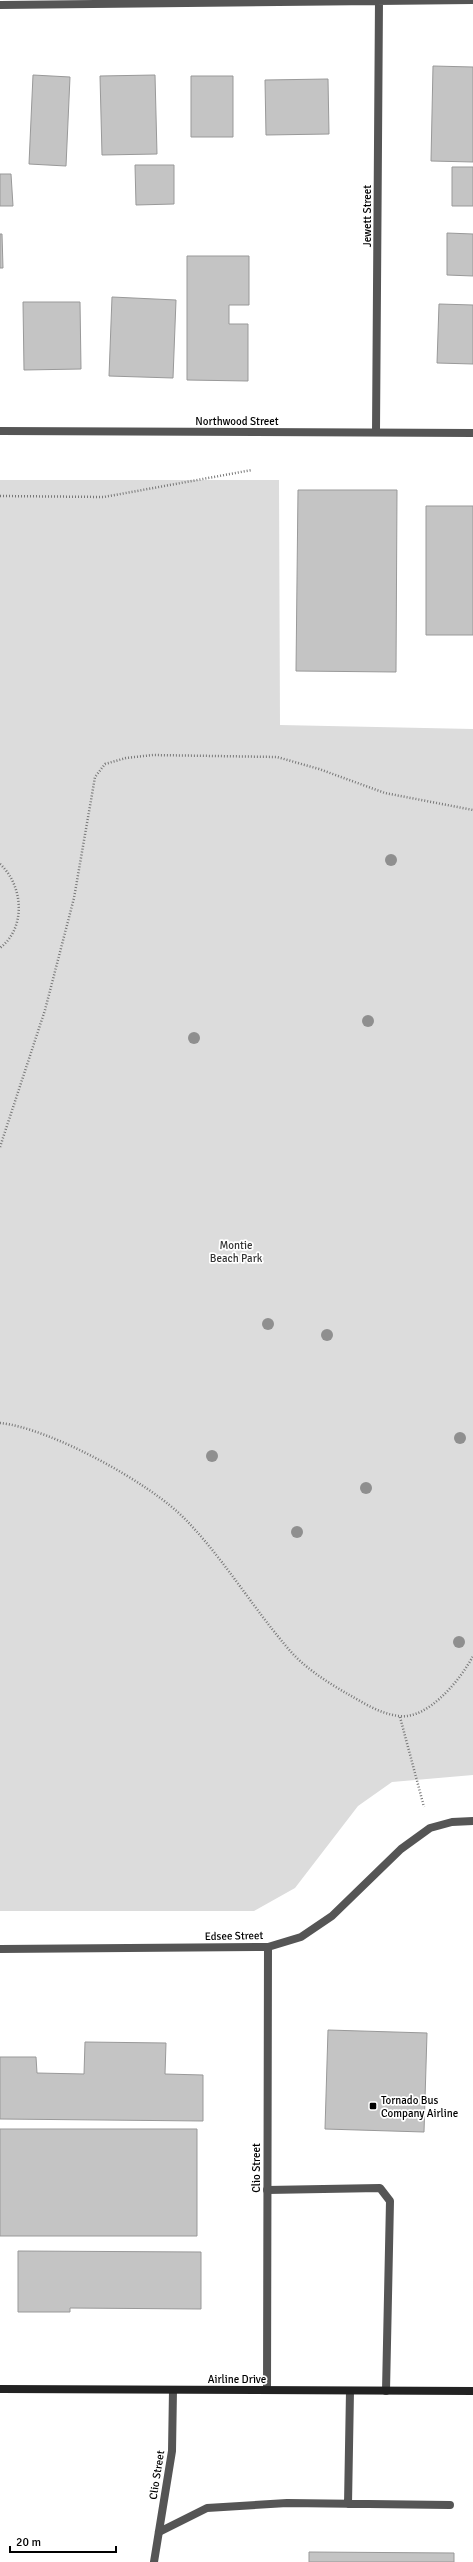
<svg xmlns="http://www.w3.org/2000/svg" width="473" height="2562" font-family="Signika,sans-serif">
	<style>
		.green { fill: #dcdcdc }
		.building { fill: #c4c4c4; stroke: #999 }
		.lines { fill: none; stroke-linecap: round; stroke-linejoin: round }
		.path { stroke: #777; stroke-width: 2.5; stroke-dasharray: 1 2; stroke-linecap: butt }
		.service { stroke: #555; stroke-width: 8 }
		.minor { stroke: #555; stroke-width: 8 }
		.tertiary { stroke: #555; stroke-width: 8 }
		.secondary { stroke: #222; stroke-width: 8 }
		.tree { fill: #8f8f8f }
		.poi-dot { fill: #000; stroke: #fff; stroke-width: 1.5 }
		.labels { text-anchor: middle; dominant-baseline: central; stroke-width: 3.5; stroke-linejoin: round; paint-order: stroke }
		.street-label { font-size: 11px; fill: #000; stroke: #fff }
		.park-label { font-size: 11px; fill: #333; stroke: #fff }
		.poi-label { font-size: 11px; fill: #000; stroke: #fff; text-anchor: start }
	</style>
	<rect width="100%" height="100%" fill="#fff"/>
	<!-- green -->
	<path class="green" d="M0,480h279l1,245 193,4v1046l-81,7 -34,24 -63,82 -41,23h-254z"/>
	<!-- building -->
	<path class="building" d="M433,66l40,1v95l-42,-1z
		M33,75l37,2 -4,89 -37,-2z
		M155,75l2,79 -55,1 -2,-79z
		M191,76h42v61h-42z
		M328,79l1,55 -63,1 -1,-55z
		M135,165h39v39l-38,1z
		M452,167h21v39h-21z
		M0,174h11l2,32h-13z
		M447,233l26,1v42l-26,-1z
		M0,234h2l1,34h-3z
		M187,256h62v49h-20v19h19v57l-61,-1z
		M112,297l64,3 -3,78 -64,-2z
		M23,302h57l1,67 -57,1z
		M439,304l34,1v59l-36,-1z
		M298,490h99l-1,182 -100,-1z
		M426,506h47v129h-47z
		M328,2030l99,3 -3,99 -99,-3z
		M85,2042l81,1 -1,31 38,1v46l-203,-2v-62h36l1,16 47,1z
		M0,2129h197v107h-197z
		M18,2251l183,1v57l-131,-1v4h-52z
		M309,2552l145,1v9h-145z"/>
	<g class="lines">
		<!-- path -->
		<path class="path" d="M0,496l104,1 148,-27
			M0,864c23,21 27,63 0,84
			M0,1147l45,-137 29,-112 21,-121 10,-13 21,-6 27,-3 124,2 42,12 66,24 88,17
			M0,1423c50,5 150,60 185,96 40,41 69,91 107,134 15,16 35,29 54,40 16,9 34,21 53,23 29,4 62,-37 74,-60
			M400,1717l24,90"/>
		<!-- service -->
		<path class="service" d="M267,2190l113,-2 10,13 -4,190
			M348,2504l2,-113
			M159,2532l48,-24 80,-5 163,2"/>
		<!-- minor -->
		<path class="minor" d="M0,5l473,-5
			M376,432l3,-432
			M0,1949l268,-2 33,-10 31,-21 69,-67 29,-21 22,-6 21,-1
			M267,2390l1,-443
			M154,2562l18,-111 1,-61"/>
		<!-- tertiary -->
		<path class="tertiary" d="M0,431l473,2"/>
		<!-- secondary -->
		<path class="secondary" d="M0,2389l473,2"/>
	</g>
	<!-- trees -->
	<g class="tree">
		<circle cx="391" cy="860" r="6"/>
		<circle cx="368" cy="1021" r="6"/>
		<circle cx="194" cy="1038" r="6"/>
		<circle cx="268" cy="1324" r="6"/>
		<circle cx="327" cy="1335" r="6"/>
		<circle cx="460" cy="1438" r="6"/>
		<circle cx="212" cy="1456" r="6"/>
		<circle cx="366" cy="1488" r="6"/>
		<circle cx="297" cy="1532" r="6"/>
		<circle cx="459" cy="1642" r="6"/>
	</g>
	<!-- markers -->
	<rect class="poi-dot" x="369" y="2102" width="8" height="8" rx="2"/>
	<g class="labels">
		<!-- street labels -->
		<g class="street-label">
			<text transform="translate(367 216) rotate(-90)">Jewett Street</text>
			<text x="237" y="421">Northwood Street</text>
			<text transform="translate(234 1936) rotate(-1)">Edsee Street</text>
			<text transform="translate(256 2168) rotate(-90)">Clio Street</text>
			<text x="237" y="2379">Airline Drive</text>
			<text transform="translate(157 2475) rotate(-81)">Clio Street</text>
		</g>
		<!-- park labels -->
		<g class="park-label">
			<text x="236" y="1245">Montie<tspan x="236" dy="13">Beach Park</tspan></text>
		</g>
		<!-- poi labels -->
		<g class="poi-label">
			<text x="381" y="2100">Tornado Bus<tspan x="381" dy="13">Company Airline</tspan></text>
		</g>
	</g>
	<!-- scale -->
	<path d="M10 2546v6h106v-6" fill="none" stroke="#000000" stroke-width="2"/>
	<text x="16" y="2546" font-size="12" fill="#000000" stroke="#ffffff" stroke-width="3" paint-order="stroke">20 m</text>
</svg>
